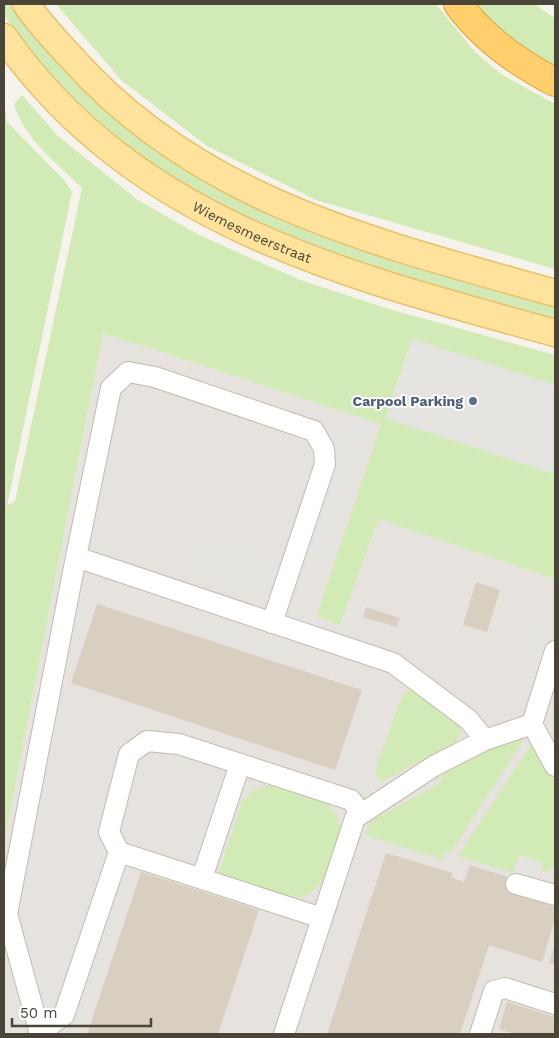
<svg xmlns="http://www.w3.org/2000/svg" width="559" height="1038" font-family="'Work Sans',sans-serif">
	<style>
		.industrial { fill: #e6e2dd }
		.green { fill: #d2eab5 }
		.parking { fill: #e5e3e0 }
		.building { fill: #d8cfc1 }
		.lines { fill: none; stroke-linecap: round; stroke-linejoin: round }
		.minor-casing { stroke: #c2bbae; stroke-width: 22 }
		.major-casing { stroke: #e6c16a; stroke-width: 29 }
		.highway-casing { stroke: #e0a43c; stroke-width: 30 }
		.minor { stroke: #fff; stroke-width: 20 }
		.major { stroke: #ffe39c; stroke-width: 26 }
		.highway { stroke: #ffcf6e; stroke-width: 28 }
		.service-dot { fill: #5c6f8a; stroke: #fff; stroke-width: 2 }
		.labels { text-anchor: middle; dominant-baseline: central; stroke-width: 4; stroke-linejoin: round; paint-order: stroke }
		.street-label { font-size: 14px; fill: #4b4439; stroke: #fff }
		.service-label { font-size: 14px; font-weight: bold; fill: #4e5e75; stroke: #fff; text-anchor: end }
	</style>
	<rect width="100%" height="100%" fill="#f6f3ec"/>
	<!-- industrial -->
	<path class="industrial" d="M103,333l278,91 -65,193 24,8 39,-106 176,60v455h-551v-191z"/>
	<!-- green -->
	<path class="green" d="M4,4h9c19,29 40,58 66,82 82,79 186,133 294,168 60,19 122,34 182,50v16l-140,-39 -118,-39 -77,-37 -57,-34 -40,-29 -45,-39 -51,-55 -23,-33z
		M56,4h380l39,48 26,22 54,30v165l-239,-69 -109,-54 -86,-66z
		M475,4h59l21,14v53l-44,-31z
		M22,95l36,41 80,64 61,35 101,45 89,29 166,46v30l-143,-46 -26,79 169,56v105l-176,-60 -39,106 -24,-8 65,-193 -278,-91 -99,510v-742l3,21 58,59 7,11 -65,314 8,-5 67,-313c-25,-25 -58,-49 -68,-84z
		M419,688l38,30 4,14 -7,12 -73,38 -6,-11 27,-75 8,-7z
		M517,738l7,1 -73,113 -5,-2 -4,9 -77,-24 4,-11 7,-6 63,-34 5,-11 63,-34z
		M532,743l12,11 11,23v90l-10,5 -4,-2 2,-7 -24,-8 -6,18 -55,-17z
		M270,785l55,17 12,14 4,15 -20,53 -18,14 -17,-3 -67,-22 23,-71 12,-12z"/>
	<!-- parking -->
	<path class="parking" d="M412,339l143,46v89l-169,-56z
		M351,417l21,7 -44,132 -22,-8z
		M200,535l83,27 -11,33 -83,-27z
		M540,615l15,4 -10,35 -15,-4z
		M198,618l88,30 -5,13 -88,-28z
		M519,855l24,8 -6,18 -24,-8z"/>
	<!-- building -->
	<path class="building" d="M476,582l24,8 -13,42 -24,-7z
		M97,604l265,86 -27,80 -264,-87z
		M366,607l34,11 -3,9 -34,-10z
		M386,853l67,20 -2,4 13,5 6,-17 41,13 -4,13 48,16v12l-13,43 -53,-17 -29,89h-133z
		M141,872l118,38 -41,124h-131z
		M555,944v21l-6,-2z
		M507,1002l48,15v17h-40l-16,-5z"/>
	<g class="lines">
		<defs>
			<path id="minor" d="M272,623l53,-159 -1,-15 -10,-18 -159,-54 -27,-5 -17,16 -35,169 317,106 76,57 16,20
				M555,651l-23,73 23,42
				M202,878l38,-114
				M516,884l39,11
				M322,918l-203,-66 -10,-20 20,-78 18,-13 32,3 172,56 10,13
				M41,1032l23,-17 55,-163
				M40,1034l-33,-120 69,-357
				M284,1034l71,-216 79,-52 51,-26 47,-16
				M480,1034l14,-43 11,-3 50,16"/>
			<g id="major">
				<path d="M26,4c13,19 28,35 44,52 127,145 307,187 485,237"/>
				<path id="s1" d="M4,37c131,187 344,239 551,296"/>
			</g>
			<path id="highway" d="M458,4c25,34 60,59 97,78"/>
		</defs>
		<!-- minor casing -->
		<use href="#minor" class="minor-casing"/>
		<!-- major casing -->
		<use href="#major" class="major-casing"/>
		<!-- highway casing -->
		<use href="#highway" class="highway-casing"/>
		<!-- minor -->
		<use href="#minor" class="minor"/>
		<!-- major -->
		<use href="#major" class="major"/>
		<!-- highway -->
		<use href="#highway" class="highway"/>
	</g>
	<!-- markers -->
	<circle class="service-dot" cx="473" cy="401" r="5"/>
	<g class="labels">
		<!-- street labels -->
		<g class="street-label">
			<text stroke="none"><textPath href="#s1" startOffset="320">Wiemesmeerstraat</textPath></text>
		</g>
		<!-- service labels -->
		<g class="service-label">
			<text x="463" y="401">Carpool Parking</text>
		</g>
	</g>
	<!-- border -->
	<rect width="559" height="1038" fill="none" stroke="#4b4439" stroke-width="10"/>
	<!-- scale -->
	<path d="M12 1018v8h139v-8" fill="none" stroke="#4b4439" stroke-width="2.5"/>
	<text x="20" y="1018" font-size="15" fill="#4b4439" stroke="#ffffff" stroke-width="4" paint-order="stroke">50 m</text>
</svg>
